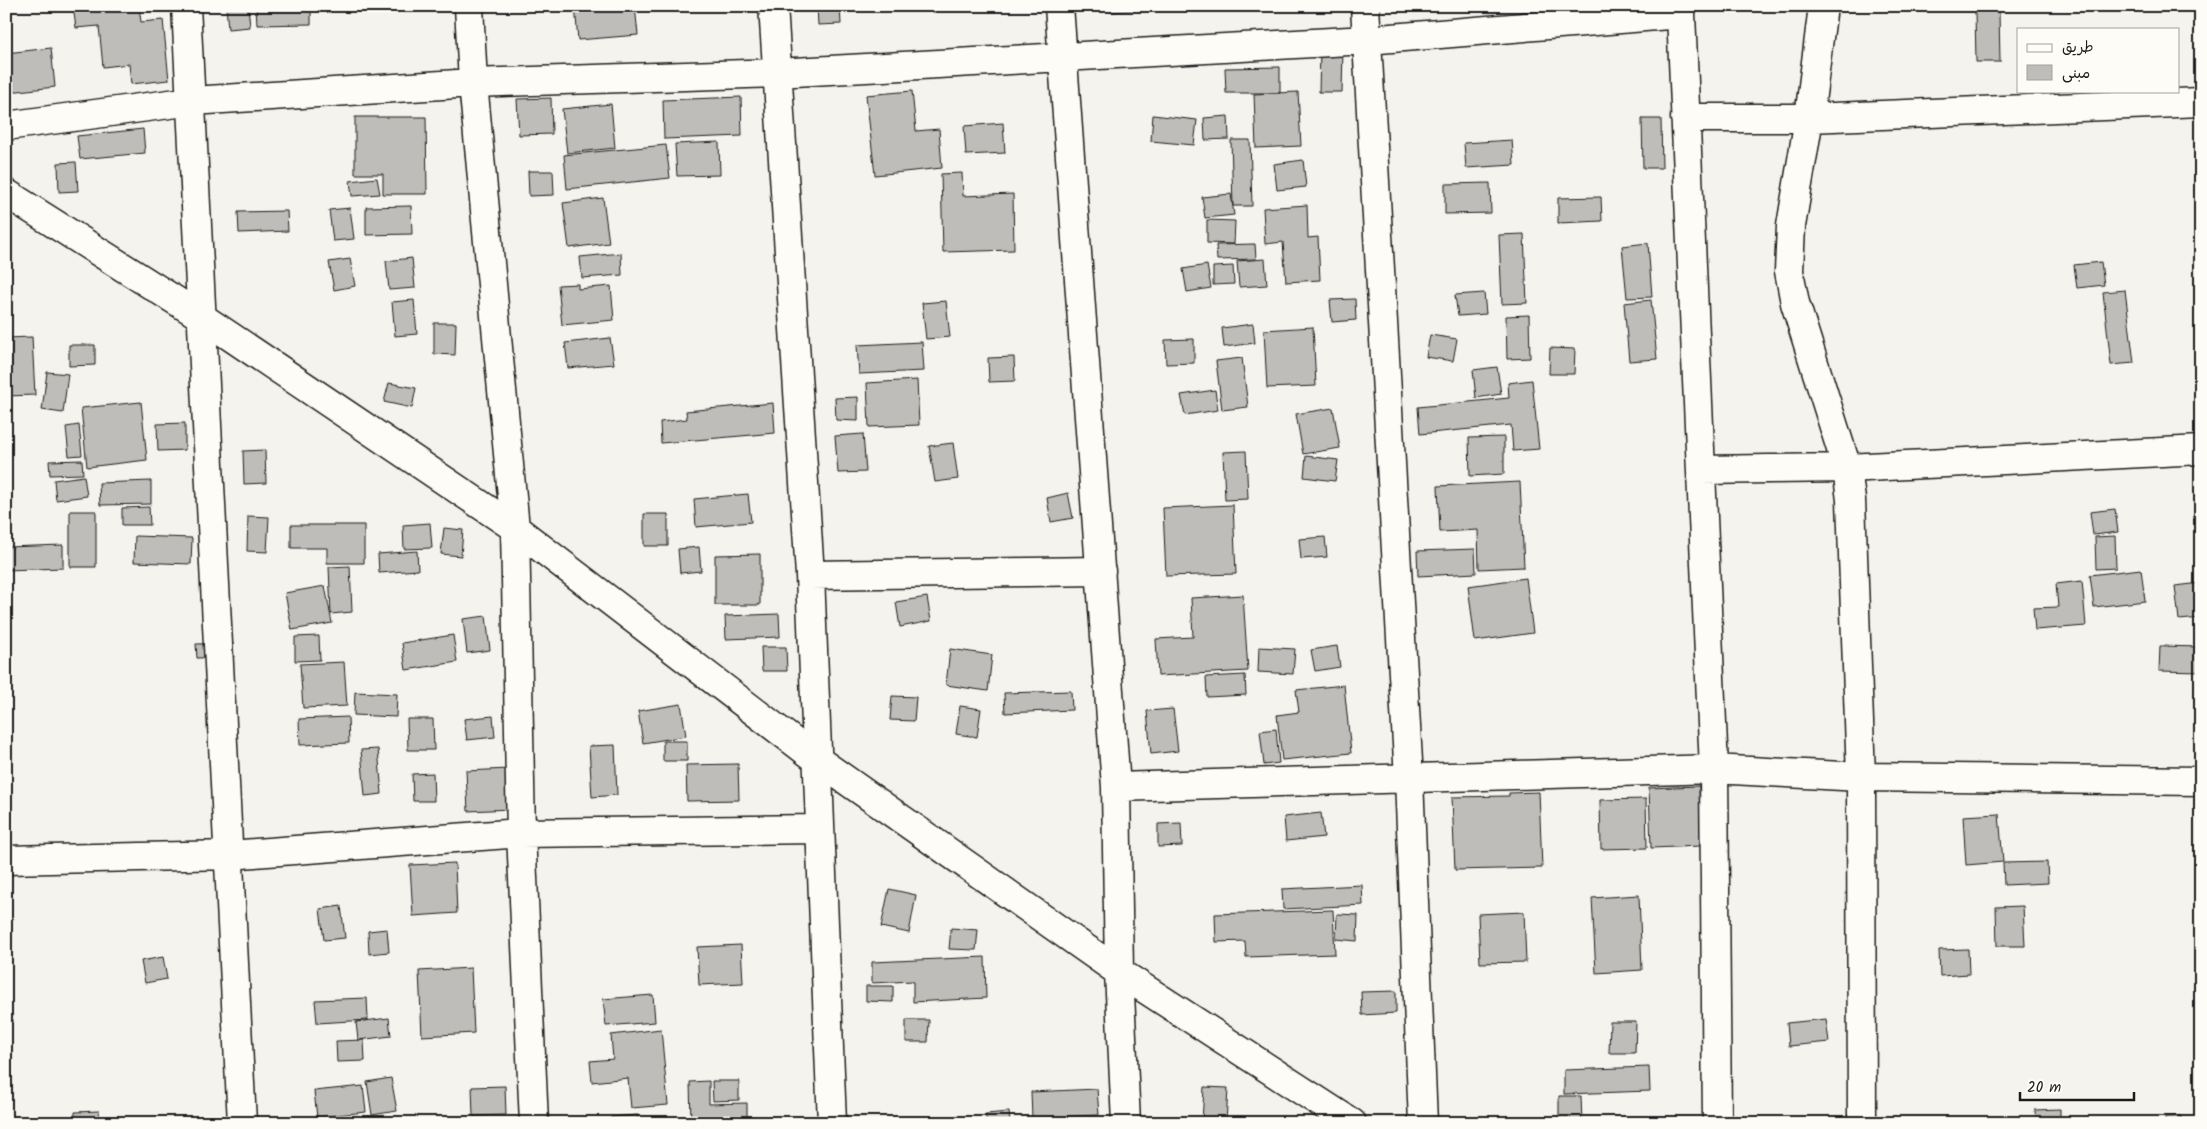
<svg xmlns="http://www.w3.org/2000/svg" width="2207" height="1129" font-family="Kalam,'Playpen Sans Arabic',sans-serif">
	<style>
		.building { fill: #bebdba; stroke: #1c1c1c }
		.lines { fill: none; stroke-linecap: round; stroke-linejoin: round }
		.street-casing { stroke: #1c1c1c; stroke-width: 31 }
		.street { stroke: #fdfcf7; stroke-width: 28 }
	</style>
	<rect width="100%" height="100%" fill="#f4f3ee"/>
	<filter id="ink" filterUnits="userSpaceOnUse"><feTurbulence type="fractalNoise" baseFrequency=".02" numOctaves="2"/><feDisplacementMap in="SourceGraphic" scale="10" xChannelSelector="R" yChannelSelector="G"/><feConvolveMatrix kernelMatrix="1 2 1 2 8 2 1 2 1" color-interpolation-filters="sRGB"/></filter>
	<g filter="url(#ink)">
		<!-- building -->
		<path class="building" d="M6,6h4l1,40h-5z
			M73,6h66l2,16 22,-2 6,60 -38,4 -2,-20 -26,3 -4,-41 -23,2z
			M226,6h22l2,21 -22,2z
			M256,6h55v18l-54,1z
			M575,6h60l3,29 -60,5z
			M817,6h23l1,18 -23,1z
			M1111,6h24v4l-24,2z
			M1222,6h28v2l-28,1z
			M1975,12h24l1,50h-24z
			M51,48l4,39 -46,5 -3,-39z
			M1320,49l23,1 -1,42h-23z
			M1280,67v26h-54l-1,-25z
			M912,91l4,40 23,-2 3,39 -67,7 -9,-80z
			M1298,92l3,54 -45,2 -2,-54z
			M741,97l1,39 -78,3 -1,-39z
			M551,98l1,36 -33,1 -2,-36z
			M611,104l4,44 -48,5 -5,-44z
			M1153,115l44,5 -3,25 -43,-4z
			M1228,116l1,23 -24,1 -1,-22z
			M355,117h71l1,77h-44v-20h-28z
			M1642,119h19l1,49h-19z
			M1003,123l2,30 -39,2 -2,-29z
			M143,129l2,24 -65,6 -3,-23z
			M1231,140h19l2,66h-19z
			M1512,140l2,25 -48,3 -2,-25z
			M719,142l1,33 -43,1 -2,-32z
			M666,145l4,33 -103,11 -3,-34z
			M1303,160l3,27 -29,3 -3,-26z
			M76,162l2,29 -19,1 -1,-29z
			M528,171h25l1,24 -25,1z
			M962,173l1,23 50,-2 1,56 -71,2 -2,-78z
			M377,178l3,16 -28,2 -2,-15z
			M1490,183l1,30 -46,1v-30z
			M1231,194l3,21 -29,3 -3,-21z
			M1601,197l1,24 -44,2v-25z
			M603,198l6,45 -40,5 -6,-45z
			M1307,205l1,33 10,-1 2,43 -34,2 -3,-40 -18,2 -2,-36z
			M411,206l1,28 -46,1v-28z
			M350,208l4,31 -21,2 -4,-31z
			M287,211l1,20 -49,2 -1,-21z
			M1207,220l28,1 -1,23 -27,-1z
			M1524,234l3,69 -25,1 -3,-69z
			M1648,243l4,54 -25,1 -5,-52z
			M1255,244l1,15 -39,1 -1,-15z
			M621,253l1,22 -40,3 -2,-21z
			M412,258l3,30 -26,2 -3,-29z
			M350,259l5,27 -21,4 -5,-28z
			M1265,259l2,26 -28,2 -2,-26z
			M2101,262l3,23 -27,3 -3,-23z
			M1207,265l4,23 -24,4 -4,-23z
			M1233,266l1,18 -21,1v-18z
			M578,284v5l33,-3 3,34 -52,5 -4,-40z
			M2125,290l9,73 -23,2 -8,-73z
			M1484,293l2,21 -28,2 -3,-21z
			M1355,299l1,21 -24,2 -2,-22z
			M414,300l3,34 -22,2 -3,-34z
			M1651,300l6,59 -28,2 -5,-58z
			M946,301l4,36 -24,2 -4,-36z
			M1529,315l1,43 -23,1 -1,-43z
			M434,323h22l-1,32 -21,-1z
			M1253,324l2,19 -31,4 -2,-19z
			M1313,327l3,59 -49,2 -3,-58z
			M1430,335l27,4 -4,22 -27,-4z
			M32,337l3,58 -29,1v-58z
			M610,338l4,26 -46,4 -3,-25z
			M1194,339v24l-28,1 -1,-24z
			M922,342l2,29 -65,3 -2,-29z
			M69,345h26v20l-26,1z
			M1550,348l25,1 -1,25h-25z
			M1014,357l1,24 -26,1 -1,-24z
			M1242,358l6,49 -26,3 -6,-49z
			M1497,367l4,27 -25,4 -3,-28z
			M47,372l21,2 -5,39 -21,-3z
			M917,380l2,45 -50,2 -2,-44z
			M1532,380l7,69 -26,2 -2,-26 -91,9 -2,-27 91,-9 -1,-15z
			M389,383l27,5 -4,20 -28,-6z
			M1215,390l3,20 -33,5 -4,-20z
			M858,397v24l-22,-1 -1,-22z
			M141,402l6,58 -60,7 -6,-59z
			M773,403l2,30 -114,10 -1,-21 27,-3 -1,-8z
			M1333,408l7,40 -37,6 -7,-40z
			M185,423v27l-27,1 -1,-27z
			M79,425l3,30 -13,1 -3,-29z
			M863,434l3,38 -28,1 -3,-37z
			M1504,437v37l-34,2 -1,-38z
			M953,443l5,36 -23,3 -6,-36z
			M265,450l1,33 -22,1 -1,-33z
			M1246,451l2,48 -23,1 -2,-48z
			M1306,456l32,4 -3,21 -31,-4z
			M82,460l1,14 -33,1 -1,-14z
			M84,476l3,20 -31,4 -2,-20z
			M151,481v23l-51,1 -1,-22z
			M1520,482l4,85 -45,2 -1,-39 -38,2 -2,-46z
			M1068,493l5,25 -22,4 -4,-24z
			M748,494l3,28 -55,5 -2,-28z
			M1233,505l3,69 -70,2 -3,-68z
			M149,507l1,18h-28v-17z
			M2115,509l3,23 -25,3 -3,-23z
			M70,511h26v56h-26z
			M644,514h24v32h-24z
			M248,516l21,1 -2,35 -20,-1z
			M430,523l2,25 -28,1 -1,-24z
			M291,525h73v38h-37v-15h-36z
			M444,528l19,2 -2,26 -20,-2z
			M135,536l57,2 -1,26 -57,-2z
			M2115,536l1,32 -20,1 -1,-32z
			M1325,537l2,20 -26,2 -2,-20z
			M63,545v23l-57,2v-23z
			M699,547l2,24 -21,2 -2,-24z
			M1475,549l1,24 -58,3 -1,-25z
			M417,551l1,19 -39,3 -1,-19z
			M760,554v51h-45v-50z
			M350,566l2,46 -21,2 -2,-47z
			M2141,569l4,32 -51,6 -4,-32z
			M1526,578l7,55 -58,8 -7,-55z
			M2082,581l4,45 -51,4 -2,-22 25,-1 -2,-23z
			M2201,583v35l-22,2 -4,-34z
			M325,586l7,37 -40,7 -7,-37z
			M1243,595l5,76 -90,5 -2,-37 37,-2 -2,-39z
			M927,597l4,24 -31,6 -4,-25z
			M779,614l1,23 -54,2 -1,-23z
			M486,616l4,34 -23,3 -4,-34z
			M453,635l4,27 -51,8 -4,-27z
			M319,636l1,24 -25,1v-24z
			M233,643l1,14 -37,1 -1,-14z
			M1337,646l3,21 -25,4 -4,-21z
			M2160,646l41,1v25l-42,-1z
			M761,647h25l1,24h-25z
			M1259,647l36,2 -2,25 -35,-2z
			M950,649l42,6 -4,36 -42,-6z
			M344,662l3,44 -44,2 -3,-44z
			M1245,675l1,20 -39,2 -1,-20z
			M1344,685l7,68 -69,7 -5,-45 22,-3 -3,-22z
			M1071,691l1,19 -67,3 -1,-20z
			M355,692l42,2 -1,23 -42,-2z
			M892,696l24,1 -2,24 -24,-1z
			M681,704l5,32 -43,7 -5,-32z
			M960,706l21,3 -4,28 -21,-3z
			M1173,709l5,42 -27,3 -4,-43z
			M493,716l2,21 -28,3 -3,-21z
			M348,717l1,26 -49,2 -1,-26z
			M407,719h26l1,31h-26z
			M1276,729l3,34 -15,2 -4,-34z
			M663,741h24v20h-24z
			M615,745l2,50 -25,2 -3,-51z
			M378,749l4,45 -17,2 -4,-46z
			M738,764l1,36 -52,1 -1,-36z
			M509,769l2,40 -43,2 -2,-40z
			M433,773l1,28h-21l-1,-27z
			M1699,786l2,60 -50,2 -2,-60z
			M1539,792l3,76 -87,2 -3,-73 57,-1v-3z
			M1646,799l1,49 -46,1 -1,-49z
			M1321,813l3,24 -38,4 -2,-24z
			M1999,814l4,48 -37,3 -3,-49z
			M1181,823l1,23 -24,1v-23z
			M2047,862l1,21 -44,2 -1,-22z
			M455,863l2,50 -44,3 -3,-51z
			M1362,885l1,20 -80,4 -1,-20z
			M889,889l27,6 -7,38 -28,-6z
			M1639,895l3,75 -46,3 -4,-75z
			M341,906l4,32 -21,2 -4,-31z
			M2023,906l2,40h-28l-1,-39z
			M1333,910l2,44 -89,3 -1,-16 -29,1 -1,-28z
			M1524,912l2,50 -46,1 -2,-49z
			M1337,914l21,1 -1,26 -21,-2z
			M951,928l27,2 -2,20 -27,-1z
			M387,929l2,23 -20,2 -1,-23z
			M741,945l2,38 -44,2 -2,-38z
			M1968,949l1,25 -29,2 -1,-26z
			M163,957l4,22 -22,4 -4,-22z
			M985,957l1,41 -73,4v-21l-41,2v-21z
			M471,968l3,65 -52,3 -3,-65z
			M866,986h27v16l-27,-1z
			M1396,991v22l-34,2 -1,-23z
			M653,995l2,27 -49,4 -3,-27z
			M367,998l1,22 -51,3 -2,-23z
			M389,1018l2,18 -33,4 -2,-18z
			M1826,1019l3,23 -40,4 -2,-23z
			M906,1020h23l-1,22h-22z
			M1610,1022h26l-1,31h-26z
			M661,1029l7,76 -37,3 -3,-30 -36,4 -2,-21 23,-2 -2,-24z
			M364,1040l1,21 -28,1 -1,-21z
			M1649,1067l1,24 -86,3v-24z
			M391,1078l6,33 -25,4 -5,-33z
			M709,1081v23l38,-1v20h-56l-1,-41z
			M712,1081h27v19l-26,1z
			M363,1086l3,26 -49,5 -3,-26z
			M505,1086l1,29 -33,1 -1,-29z
			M1204,1087l24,1 -2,35h-24z
			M1097,1089l2,26 -67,3 -1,-26z
			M1559,1096h22l1,27h-23z
			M2060,1109v14h-24l-1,-13z
			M99,1111l1,12h-25v-11z
			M1009,1112l1,11h-24v-9z
			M638,1115v8h-26l-1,-6z
			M2181,1116v7h-16v-6z
			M442,1120v3h-21z"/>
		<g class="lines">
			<defs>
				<path id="street" d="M186,6l56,1117
					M469,6l4,77 42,445 6,305 13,290
					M773,6l37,569 22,548
					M1059,6l57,781 3,185 7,151
					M1365,6l44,773 14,344
					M1823,6l-14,112 -18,108 -2,45 6,32 52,165 4,32 10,277 1,346
					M1681,14l33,755 3,354
					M1685,118h124l392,-16
					M6,126l186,-25 281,-18 303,-10 591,-33 314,-26v-8
					M6,193l194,123 315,212 304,233 300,211 233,151
					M1701,470l146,-2 354,-18
					M810,575l291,-4
					M1116,787l598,-18 147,8 340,4
					M6,860l223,-5 292,-22 299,-4"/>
			</defs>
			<!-- street casing -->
			<use href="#street" class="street-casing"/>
			<!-- street -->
			<use href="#street" class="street"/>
		</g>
	</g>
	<!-- margin -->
	<rect width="2207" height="1129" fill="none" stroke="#fdfcf7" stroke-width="25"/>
	<rect x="12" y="12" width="2182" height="1104" fill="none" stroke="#1c1c1c" stroke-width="2" filter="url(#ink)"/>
	<!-- legend -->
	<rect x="2017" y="28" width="162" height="65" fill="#fdfcf7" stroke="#a3a29f"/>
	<rect x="2027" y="44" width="25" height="8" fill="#fdfcf7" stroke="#a3a29f"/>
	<text x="2062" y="52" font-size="15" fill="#1c1c1c">طريق</text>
	<rect x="2027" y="65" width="25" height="15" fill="#bebdba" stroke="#a3a29f"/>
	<text x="2062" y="78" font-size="15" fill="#1c1c1c">مبنى</text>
	<!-- scale -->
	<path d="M2020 1092v8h114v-8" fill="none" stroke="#1c1c1c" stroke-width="2.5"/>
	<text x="2027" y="1092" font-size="15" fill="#1c1c1c" stroke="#fdfcf7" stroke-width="4" paint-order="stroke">20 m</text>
</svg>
